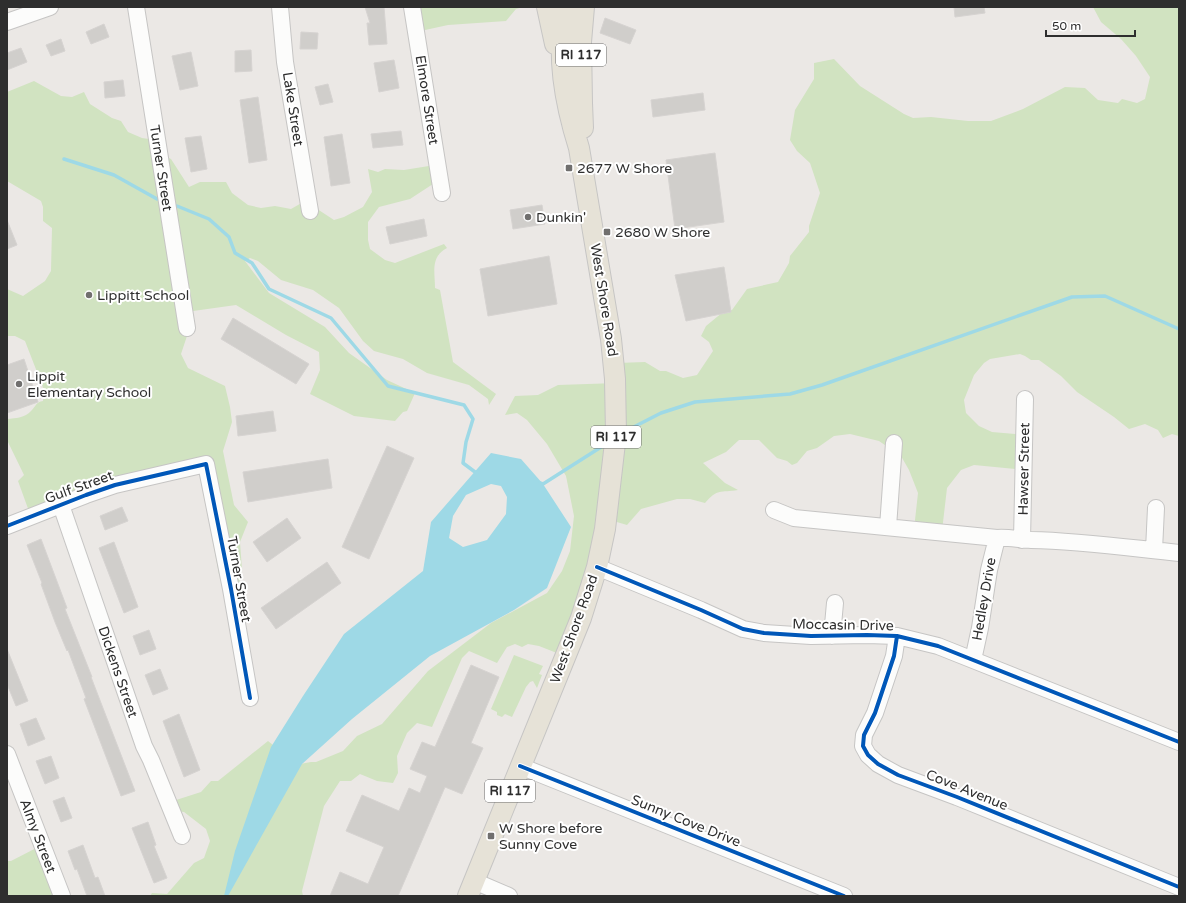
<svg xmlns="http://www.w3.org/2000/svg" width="1186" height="903" font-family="'Varela Round',sans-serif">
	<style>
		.green { fill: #d1e3c1 }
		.water { fill: #9ed9e6; fill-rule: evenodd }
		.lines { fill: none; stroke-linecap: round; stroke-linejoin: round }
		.stream { stroke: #9ed9e6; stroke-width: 3.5 }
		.building { fill: #d0cecb; stroke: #d6d3d1 }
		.minor-casing { stroke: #c6c5c4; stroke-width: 18 }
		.major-casing { stroke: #c6c5c4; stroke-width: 22 }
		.minor { stroke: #fcfcfb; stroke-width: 16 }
		.major { stroke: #e6e2d7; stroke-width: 20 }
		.cycleway-casing { stroke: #fff; stroke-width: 6 }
		.cycleway { stroke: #0057b8; stroke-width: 4 }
		.poi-dot { fill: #706f6e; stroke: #fff; stroke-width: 1.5 }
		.labels { text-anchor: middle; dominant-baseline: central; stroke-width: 4; stroke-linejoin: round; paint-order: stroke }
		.shield { fill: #fff; stroke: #6d6d6d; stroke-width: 1 }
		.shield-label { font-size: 13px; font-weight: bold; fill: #2e2e2e }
		.street-label { font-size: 14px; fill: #2e2e2e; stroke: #fff }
		.poi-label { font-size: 14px; fill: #2e2e2e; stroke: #fff; text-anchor: start }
	</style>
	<rect width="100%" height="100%" fill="#ebe8e5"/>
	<!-- green -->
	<path class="green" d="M411,7h112l-7,2 -10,12 -58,4 -32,7z
		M1093,7h86v429l-7,-2 -9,4 -5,-8 -13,-6 -16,5 -15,-12 -37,-25 -16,-16 -22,-16h-8l-6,-4 -5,-2 -30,5 -6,4 -10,12 -10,25 2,13 13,13 13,6 35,3v35l-53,-5 -13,5 -14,18 -5,43 -28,-2 4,-36 -9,-23 -8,-14 -22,-15 -29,-7 -16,2 -17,12 -10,3 -10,12 -5,2 -5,-4 -10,-3 -18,-18h-20l-13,12 -23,11 22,20 13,7c-18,3 -20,-2 -33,13l-15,-4h-13l-36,10 -14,16 -17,-5 -43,137 -28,-11 -11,-2 -6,3 -7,-3 -8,3 -10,16 -28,-12 -7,7 -30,69 -15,-4 -10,10 -10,23 1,17 -5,10 -16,-2 -17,-7 -9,7h-11l-16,25 -22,85 1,5h-153l2,-3 15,1 27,-31 10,-5 6,-17 -4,-12 -22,-17 -9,-1 -2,-10 28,-9 10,-11h7l50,-40 10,8 11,17 22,-4h5l27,-11 14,-15 25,-12 46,-53 63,-48 56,-30 15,-22 8,-20 4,-35 -8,-40 -19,-32 -20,-24 -10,-7 -12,2 10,-19 23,-1 20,-10 59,-2v-20l28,-1 15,9h6l17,7 14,-3 16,-24 -4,-9 -8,-6 5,-10 17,-14 9,-2 15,-21 31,-7 11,-19 1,-7 19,-24v-6l11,-33 -10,-30 -13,-12 -7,-11 5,-30 19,-31v-16l20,-4 26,27 44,28 9,4 18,-1 37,4h23l32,-12 42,-22 20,1 13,12 20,3 4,-4 15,4 8,-4 5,-22 -14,-21 -15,-17 -20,-17z
		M34,81l27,15 11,1 12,-5 6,12 22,14 9,3 7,11 14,6 14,2 3,13 12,6 18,28 11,-5h26l6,11 16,12 13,3 14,-2 16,3 14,-8 29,19 10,-3 19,-10 9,-15 -4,-23 10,3 7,-3 19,1 31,-5 1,17 -26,17 -31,8 -11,15v18l2,9 15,11 10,3 49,-19 3,4c-17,9 -12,24 -12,40l5,2 13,72 43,32 -7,11 -1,-6 -19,-14 -42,-12 -24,-14 -29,-8 -11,-10 -24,-33 -26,-18 -32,-10 -23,-19 -8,-3 -5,3 24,32 56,34 24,26 38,27 28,13 -8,18 -4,1 -8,9 -41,-5 -44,-22 10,-24 -1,-18 -33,-17 -50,-30 -50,7 3,18 -8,24 7,14 37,18 5,21 2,15 -9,29 11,54 14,17 -8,20 2,28 -4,18 -17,-14h-2l-20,-106 -169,46 -12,-33 6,-6 -17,-35v-21c9,-1 18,-1 24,-8 5,-5 5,-9 12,-10l1,-11 -19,-49 -10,-5h-8v-47l16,7 22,-15 6,-10 1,-43 -9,-7v-14l-2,-6 -34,-20v-89z
		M514,655l29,11 -4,8 3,1 -5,13 -4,-7 -3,1 -4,5 -14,30 -7,-3 -3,3 -5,-2v-3l-6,-3z
		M44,844l20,52h-57v-35h4z"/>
	<!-- water -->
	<path class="water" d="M491,453l30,6 22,25 28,43 -24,61 -33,22 -84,46 -78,63 -50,45 -74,132h-4l11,-45 36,-104 32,-51 41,-62 79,-63 8,-49zM491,484l10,2 6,11 -1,17 -19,26 -24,7 -14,-9 4,-22 13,-21z"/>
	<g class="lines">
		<!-- stream -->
		<path class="stream" d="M64,159l50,16 43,24
			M177,206l32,13 20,18 6,16 17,10 17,26 62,29 57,68 76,19 9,14 -7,23 -3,21 12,9h3
			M622,433l39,-20 34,-11 95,-8 32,-9 250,-88 33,-1 74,33
			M540,483l3,1 66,-42"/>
	</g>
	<!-- building -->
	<path class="building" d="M365,7h19l3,37 -18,1 -2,-22h3z
		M954,7h30l1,6 -30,4z
		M605,18l31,12 -6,14 -30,-11z
		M104,24l5,13 -18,7 -5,-12z
		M301,32l17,1 -1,16h-17z
		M61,39l4,12 -14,5 -5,-11z
		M21,48l6,14 -20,8v-17z
		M251,50l1,21 -17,1v-21z
		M191,52l7,34 -18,4 -8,-34z
		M394,60l5,28 -20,4 -5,-29z
		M123,80l2,16 -20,2 -1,-16z
		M328,84l5,18 -13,3 -5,-18z
		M703,93l2,17 -52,7 -2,-17z
		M258,97l9,63 -18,3 -9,-63z
		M401,131l2,14 -30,3 -2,-14z
		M342,134l8,49 -19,3 -7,-49z
		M201,136l6,33 -16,3 -6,-34z
		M715,153l9,69 -49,7 -9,-69z
		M542,205l3,19 -32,5 -3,-19z
		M424,219l3,17 -37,8 -4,-17z
		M7,220l10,25 -10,4z
		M549,256l8,48 -69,12 -8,-47z
		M724,267l7,45 -45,9 -11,-46z
		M233,318l76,46 -13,20 -75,-45z
		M24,359l14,43 -31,11v-48z
		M273,411l3,20 -38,5 -2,-20z
		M387,446l27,12 -45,101 -27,-12z
		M328,459l4,29 -84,14 -5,-30z
		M122,507l6,14 -23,9 -5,-14z
		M287,518l14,20 -34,24 -14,-20z
		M41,539l26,69 -2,1 27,68h-1l44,114 -14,5 -37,-97 2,-1 -18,-48 -1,1 -12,-29 -14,-38 1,-1 -15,-38z
		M114,542l24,65 -14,6 -25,-65z
		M327,562l14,21 -65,46 -15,-21z
		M149,630l7,19 -16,6 -7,-19z
		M7,649l21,52 -12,5 -9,-22z
		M471,665l28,12 -28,66 12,5 -21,46 -17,-7 -47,109h-68l10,-24 28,12 16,-37 -38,-16 16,-36 37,16 10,-23 11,5 7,-17 -17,-7 12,-27 13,5z
		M160,669l8,20 -15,6 -8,-20z
		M179,714l21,56 -16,7 -21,-56z
		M36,718l9,21 -17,7 -8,-22z
		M51,756l8,22 -14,6 -9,-23z
		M64,797l8,21 -11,4 -8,-21z
		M148,822l8,23 -2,1 13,32 -13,5 -22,-55z
		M83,845l12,33 3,-1 7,19h-18l-10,-27 -2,1 -7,-19z"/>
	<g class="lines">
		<defs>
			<path id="minor" d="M136,7l51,321
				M280,7l5,55 25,149
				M412,7l30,186
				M7,22l43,-15
				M61,505l83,241 7,14 31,76
				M774,510l20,8 203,20c12,-1 23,2 34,2 50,1 99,8 148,13
				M7,526l79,-31 29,-10 91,-21 25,125 19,109
				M888,527l6,-84
				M1022,540l3,-141
				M1154,550l2,-42
				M597,567l104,43 42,19 21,4 47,3 56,-1 30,1 41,10 241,96
				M832,636l3,-33
				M897,636l-3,20 -19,57 -11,22 -1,11 5,9 10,9 20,11 59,22 222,90
				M973,660l7,-32 9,-58 8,-32
				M7,754l55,142
				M520,766l324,130
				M474,881l35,15"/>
			<path id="major" d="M547,7l8,37
				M583,128l-1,-25 -1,-61 3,-35
				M468,896l113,-278 16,-51 8,-38 11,-95 -1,-55 -4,-40 -32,-191c-15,-48 -22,-91 -14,-141"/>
		</defs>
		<!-- minor casing -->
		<use href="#minor" class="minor-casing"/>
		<!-- major casing -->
		<use href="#major" class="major-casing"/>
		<!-- minor -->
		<use href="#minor" class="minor"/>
		<!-- major -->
		<use href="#major" class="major"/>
		<defs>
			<path id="cycleway" d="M7,526l79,-31 29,-10 91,-21 25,125 19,109
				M597,567l104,43 42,19 21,4 47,3 56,-1 30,1 41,10 241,96
				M897,636l-3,20 -19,57 -11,22 -1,11 5,9 10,9 20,11 59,22 222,90
				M520,766l324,130"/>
		</defs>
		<!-- cycleway casing -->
		<use href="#cycleway" class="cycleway-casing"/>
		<!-- cycleway -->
		<use href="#cycleway" class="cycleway"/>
	</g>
	<!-- markers -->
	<g class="poi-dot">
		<rect x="565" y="164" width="8" height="8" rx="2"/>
		<circle cx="528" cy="217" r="4"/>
		<rect x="603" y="228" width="8" height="8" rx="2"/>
		<circle cx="89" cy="295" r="4"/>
		<circle cx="19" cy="384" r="4"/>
		<rect x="487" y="832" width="8" height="8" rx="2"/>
	</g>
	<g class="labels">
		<!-- shield labels -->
		<g class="shield">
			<rect x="556" y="44" width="50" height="22" rx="3"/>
			<rect x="591" y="426" width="50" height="22" rx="3"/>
			<rect x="485" y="780" width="50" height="22" rx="3"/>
		</g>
		<g class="shield-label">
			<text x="581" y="55">RI 117</text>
			<text x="616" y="437">RI 117</text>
			<text x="510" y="791">RI 117</text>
		</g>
		<!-- street labels -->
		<g class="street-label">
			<text transform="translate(427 100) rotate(81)">Elmore Street</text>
			<text transform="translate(293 109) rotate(81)">Lake Street</text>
			<text transform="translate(161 168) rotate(81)">Turner Street</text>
			<text transform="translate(604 300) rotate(81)">West Shore Road</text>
			<text transform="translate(1024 469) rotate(-89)">Hawser Street</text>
			<text transform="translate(79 487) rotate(-20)">Gulf Street</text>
			<text transform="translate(239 579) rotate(80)">Turner Street</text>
			<text transform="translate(984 599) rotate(-80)">Hedley Drive</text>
			<text transform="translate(843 625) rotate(1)">Moccasin Drive</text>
			<text transform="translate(574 629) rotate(-70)">West Shore Road</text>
			<text transform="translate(118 672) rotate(71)">Dickens Street</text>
			<text transform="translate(967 790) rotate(22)">Cove Avenue</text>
			<text transform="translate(686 821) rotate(22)">Sunny Cove Drive</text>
			<text transform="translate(38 836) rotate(69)">Almy Street</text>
		</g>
		<!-- poi labels -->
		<g class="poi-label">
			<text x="577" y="168">2677 W Shore</text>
			<text x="536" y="217">Dunkin'</text>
			<text x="615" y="232">2680 W Shore</text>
			<text x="97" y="295">Lippitt School</text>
			<text x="27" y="376">Lippit<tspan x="27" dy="16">Elementary School</tspan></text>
			<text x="499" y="828">W Shore before<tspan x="499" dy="16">Sunny Cove</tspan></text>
		</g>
	</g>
	<!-- border -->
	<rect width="1186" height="903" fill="none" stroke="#2e2e2e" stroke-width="16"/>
	<!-- scale -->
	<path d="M1046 30v6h89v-6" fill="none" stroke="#2e2e2e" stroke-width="2"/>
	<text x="1052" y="30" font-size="12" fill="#2e2e2e" stroke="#ffffff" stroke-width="3" paint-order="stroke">50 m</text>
</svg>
